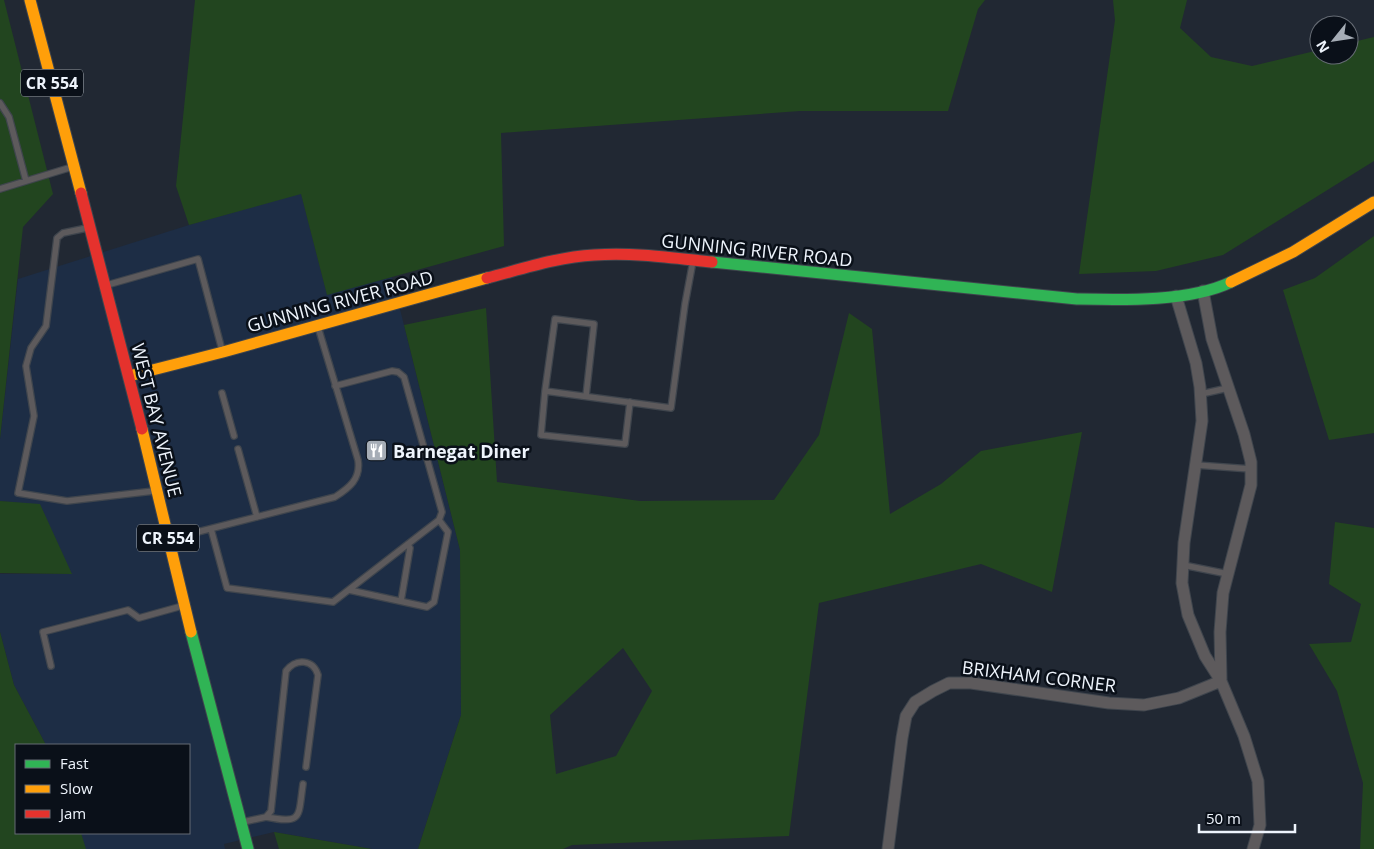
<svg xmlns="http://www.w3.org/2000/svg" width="1374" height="849" font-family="'Open Sans',sans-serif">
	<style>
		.built { fill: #1d2d45 }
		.green { fill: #22451f; fill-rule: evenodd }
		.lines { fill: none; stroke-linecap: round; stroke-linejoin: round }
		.lane-casing { stroke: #3f454d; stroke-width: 8 }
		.street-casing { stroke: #3f454d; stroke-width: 13 }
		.fast-casing { stroke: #3f454d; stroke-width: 13 }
		.slow-casing { stroke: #3f454d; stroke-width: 13 }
		.jam-casing { stroke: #3f454d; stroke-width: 13 }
		.lane { stroke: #5d5a5c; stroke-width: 5.5 }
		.street { stroke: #5d5a5c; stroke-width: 11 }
		.fast { stroke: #30b455; stroke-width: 11 }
		.slow { stroke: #ff9f0a; stroke-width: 11 }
		.jam { stroke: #e5322d; stroke-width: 11 }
		.labels { text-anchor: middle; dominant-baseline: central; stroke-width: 5; stroke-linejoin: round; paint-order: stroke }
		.shield { fill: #0a1019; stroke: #aab0b8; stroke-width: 1 }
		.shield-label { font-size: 16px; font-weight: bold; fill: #eef4fc }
		.street-label { font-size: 18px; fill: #eef4fc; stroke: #0a1019 }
		.poi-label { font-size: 18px; font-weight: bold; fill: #eef4fc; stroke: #0a1019; text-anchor: start }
	</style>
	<rect width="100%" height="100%" fill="#212833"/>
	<!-- built -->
	<path class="built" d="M301,193l26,101 65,-17 68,273 1,165 -43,134h-46l-98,-17 -50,12 1,5h-140l-4,-16h108v-88h-143l-32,-60 -14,-53v-58h71l-31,-69 -40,-4v-62l18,-160 171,-54z"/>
	<!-- green -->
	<path class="green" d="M0,0h4l49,194 -30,33 -23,212z
		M195,0h790l-7,9 -30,102h-148l-299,22 3,113 -177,49 -26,-101 -112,31 -13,-39z
		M1113,0h74l-7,28 31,29 41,9 67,-16v5h30v-12l25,-6v124l-151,94 -67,16 -77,3 36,-254z
		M1374,236v197l-45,7 -46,-150 32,-12z
		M486,308l11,174 143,19 134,-1 45,-65 30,-122 23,16 18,185 51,-30 40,-33 101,-19 -30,160 -71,-28 -162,39 -30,233 -217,9 -9,4h-145l43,-134 -1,-165 -56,-225zM623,648l29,43 -36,65 -60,18 -6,-59z
		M0,501l40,3 32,70 -72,-1z
		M1335,522l39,6v321h-14l3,-66 -26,-92 -28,-47 42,-2 10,-38 -32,-20z
		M0,632l14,53 32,60h-30v88h65l5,16h-86z
		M274,832l98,17h-93z"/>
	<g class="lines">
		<defs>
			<path id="lane" d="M0,103l9,14 17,64
				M0,189l72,-22
				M87,228l-24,5 -6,5 -11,88 -15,22 -5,18 8,50 -16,77 49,8 87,-10
				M107,285l91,-26 24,91
				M545,391l-4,44 84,9 5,-42
				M222,393l12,43
				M1201,394l27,-6
				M586,396l8,-72 -39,-5 -10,72 126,17 14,-104 8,-43
				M238,449l19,68
				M1196,465l55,4
				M211,529l16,59 106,14 106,-82 3,-8 -38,-135 -6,-5 -6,-1 -57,15
				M170,539l165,-42c14,-9 26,-18 23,-37l-40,-133
				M1183,565l45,9
				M349,590l78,17 7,-5 14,-70 -9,-12
				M401,601l9,-53 -2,-3
				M51,666l-8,-34 85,-22 11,8 43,-12
				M266,817c37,7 32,1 37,-33
				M243,822l23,-5 5,-6 15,-140c10,-13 27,-12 32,4l-12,92"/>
			<path id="street" d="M1203,291l9,48 32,95 7,28v23l-28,108 -3,39 1,47
				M1176,296l20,67 4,24 2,34 -18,122 -2,40 6,32 17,41 16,25 23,55 14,45 2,44 -7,24
				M888,849l14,-111 4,-22 9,-14 18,-11 16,-8h22l138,20 35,2 35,-7 42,-17"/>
			<path id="fast" d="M712,262l365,37c45,1 113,3 154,-17
				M191,632l57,217"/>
			<path id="slow" d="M30,0l51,193
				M1231,282l62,-30 81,-50
				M129,376l94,-24 264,-74
				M142,429l49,203"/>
			<path id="jam" d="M81,193l61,236
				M487,278c35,-9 71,-21 107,-23 39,-3 80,3 118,7"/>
		</defs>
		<!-- lane casing -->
		<use href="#lane" class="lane-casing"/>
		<!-- street casing -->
		<use href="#street" class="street-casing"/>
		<!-- fast casing -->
		<use href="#fast" class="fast-casing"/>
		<!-- slow casing -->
		<use href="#slow" class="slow-casing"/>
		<!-- jam casing -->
		<use href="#jam" class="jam-casing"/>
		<!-- lane -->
		<use href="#lane" class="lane"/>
		<!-- street -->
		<use href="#street" class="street"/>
		<!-- fast -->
		<use href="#fast" class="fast"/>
		<!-- slow -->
		<use href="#slow" class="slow"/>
		<!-- jam -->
		<use href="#jam" class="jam"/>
	</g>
	<!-- icons -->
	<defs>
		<symbol id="restaurant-square" viewBox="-11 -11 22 22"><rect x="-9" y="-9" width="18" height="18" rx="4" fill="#a6adb6" stroke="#0a1019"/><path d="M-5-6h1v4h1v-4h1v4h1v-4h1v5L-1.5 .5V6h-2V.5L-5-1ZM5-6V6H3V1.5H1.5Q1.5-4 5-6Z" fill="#fff"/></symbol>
	</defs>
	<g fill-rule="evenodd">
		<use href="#restaurant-square" x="364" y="438" width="25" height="25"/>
	</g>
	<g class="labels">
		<!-- shield labels -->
		<g class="shield">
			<rect x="21" y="69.5" width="62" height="27" rx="4"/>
			<rect x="137" y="524.5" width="62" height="27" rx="4"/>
		</g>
		<g class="shield-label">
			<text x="52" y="83">CR 554</text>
			<text x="168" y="538">CR 554</text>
		</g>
		<!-- street labels -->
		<g class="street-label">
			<text transform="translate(757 250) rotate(6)">GUNNING RIVER ROAD</text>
			<text transform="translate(340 301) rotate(-15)">GUNNING RIVER ROAD</text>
			<text transform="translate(157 420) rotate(76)">WEST BAY AVENUE</text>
			<text transform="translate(1039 676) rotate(7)">BRIXHAM CORNER</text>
		</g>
		<!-- poi labels -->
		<g class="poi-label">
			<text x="393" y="451">Barnegat Diner</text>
		</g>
	</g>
	<!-- legend -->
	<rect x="15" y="744" width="175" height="90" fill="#0a1019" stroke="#656b74"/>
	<rect x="25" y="760" width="25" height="8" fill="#30b455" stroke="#656b74"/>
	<text x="60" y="769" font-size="15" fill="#eef4fc">Fast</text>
	<rect x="25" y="785" width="25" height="8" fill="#ff9f0a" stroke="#656b74"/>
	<text x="60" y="794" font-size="15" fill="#eef4fc">Slow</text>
	<rect x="25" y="810" width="25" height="8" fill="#e5322d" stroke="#656b74"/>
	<text x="60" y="819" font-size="15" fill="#eef4fc">Jam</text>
	<!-- north arrow -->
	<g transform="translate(1334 40) rotate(240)"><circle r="24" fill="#0a1019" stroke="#656b74"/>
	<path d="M0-4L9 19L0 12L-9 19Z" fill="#a6adb6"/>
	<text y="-8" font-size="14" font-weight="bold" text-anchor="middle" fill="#eef4fc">N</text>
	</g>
	<!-- scale -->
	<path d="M1199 824v8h96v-8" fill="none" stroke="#eef4fc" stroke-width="2.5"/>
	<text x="1206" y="824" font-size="15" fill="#eef4fc" stroke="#0a1019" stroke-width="4" paint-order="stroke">50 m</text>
</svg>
